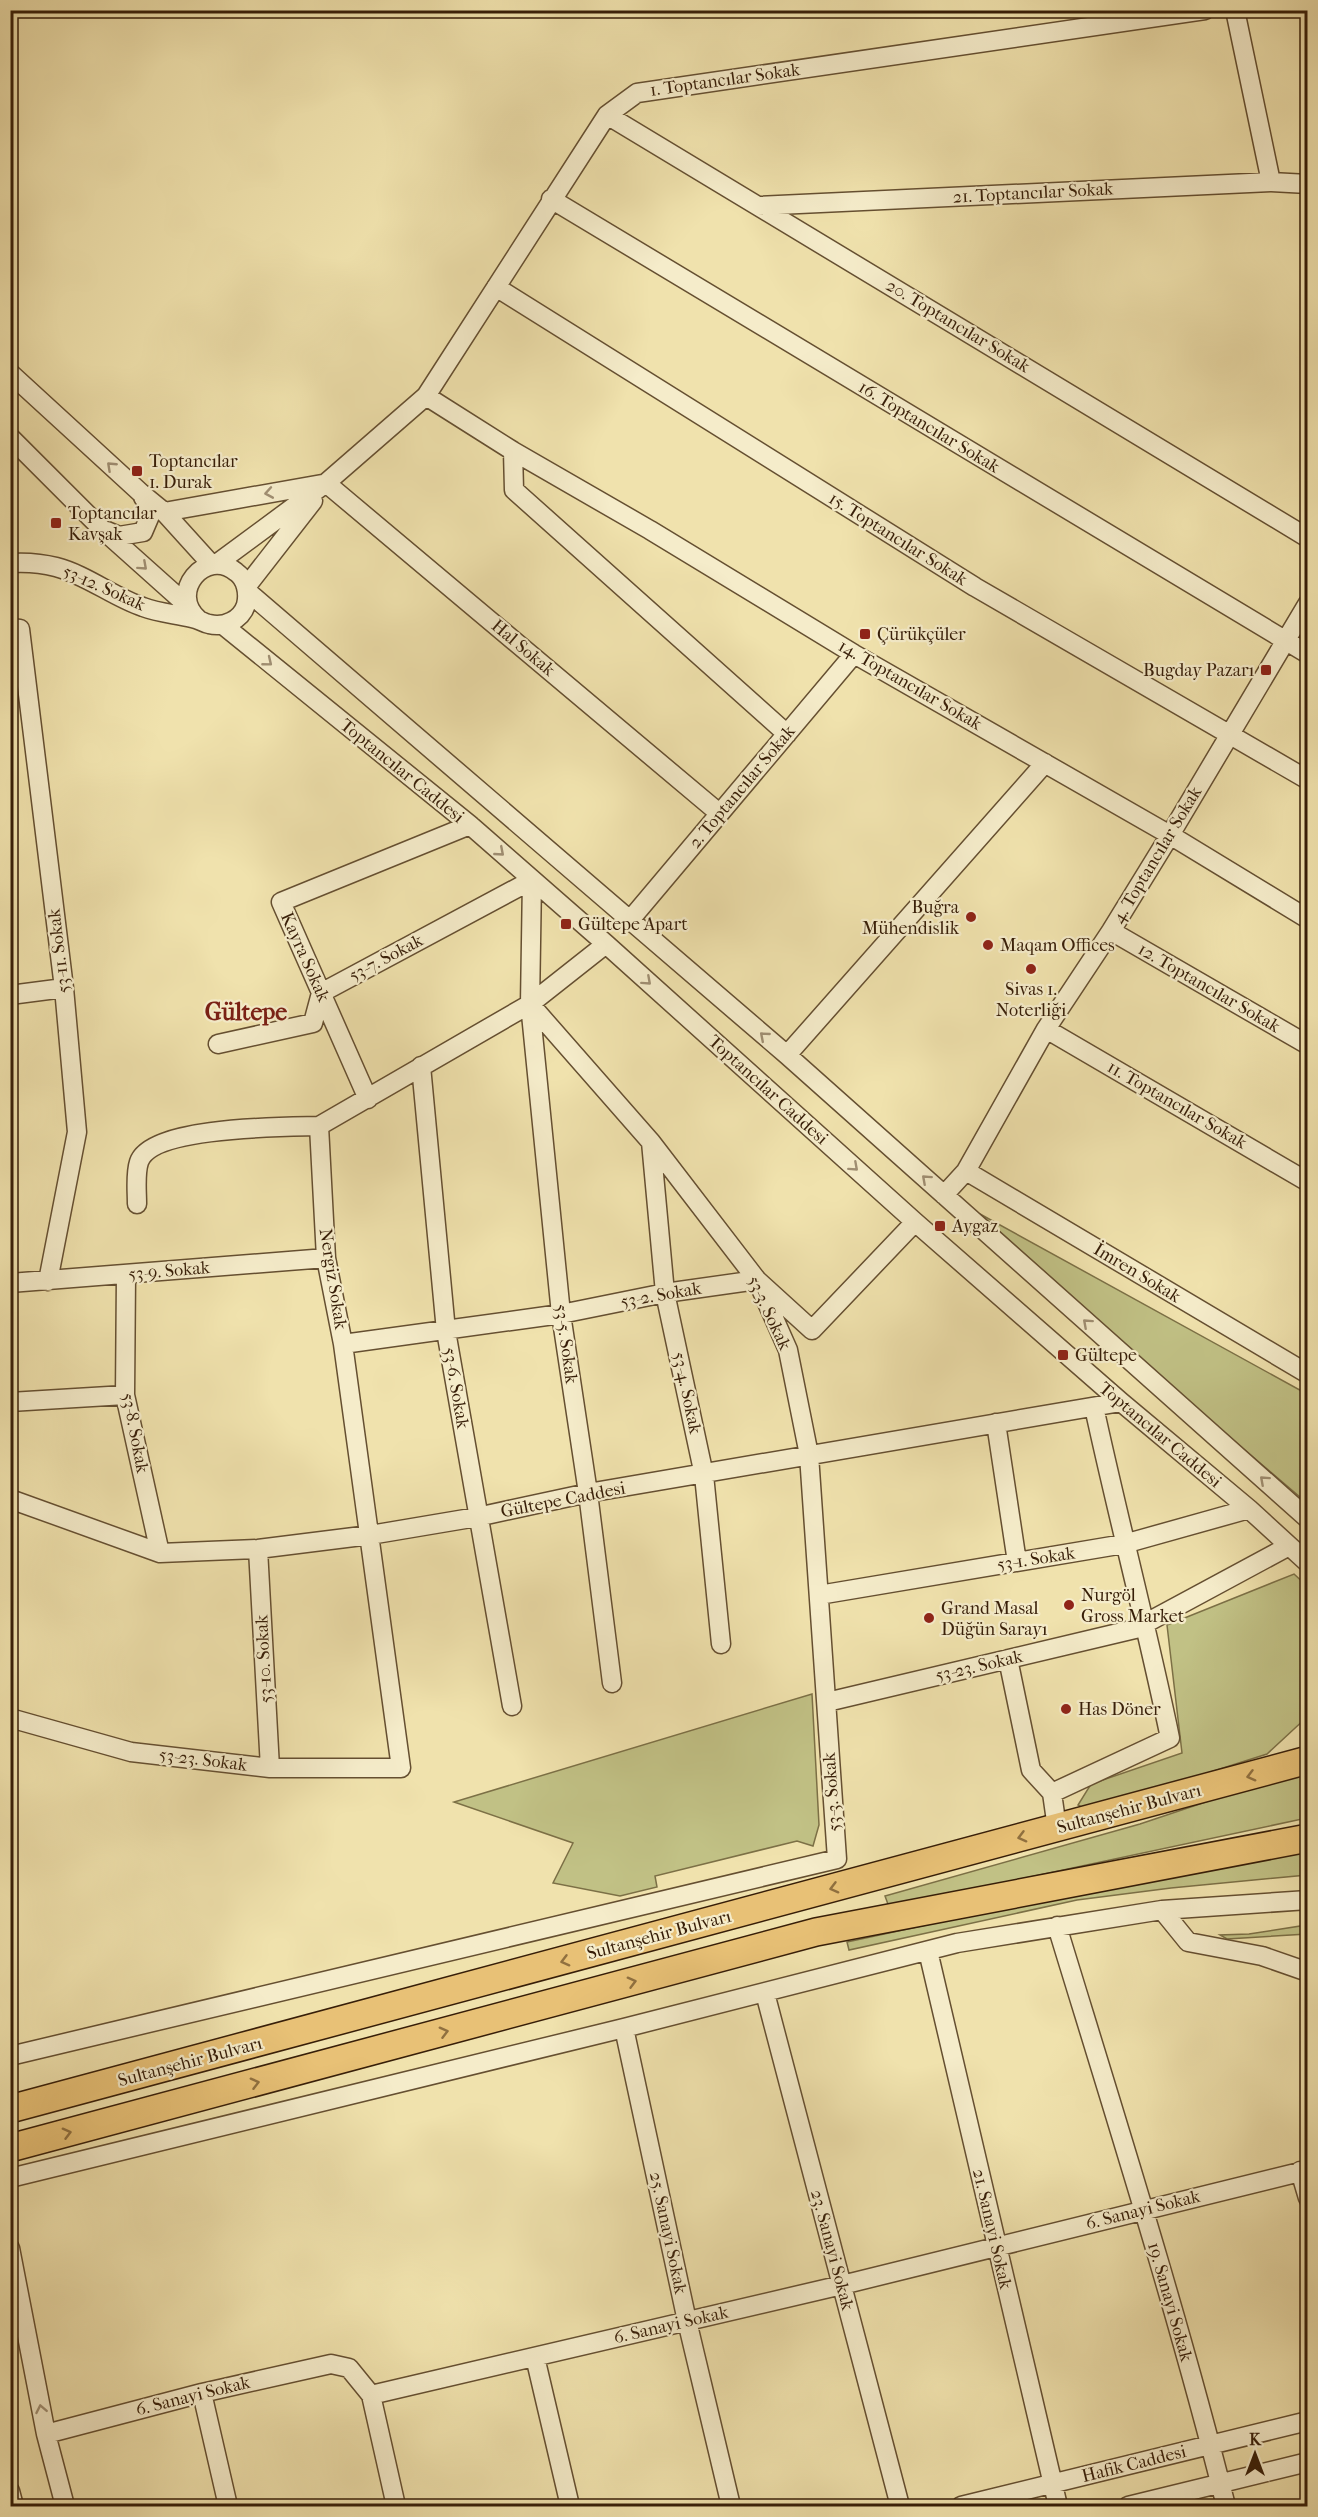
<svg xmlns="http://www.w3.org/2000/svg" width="1318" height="2517" font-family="'IM FELL French Canon',serif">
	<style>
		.green { fill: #c1c185; stroke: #7c7046; stroke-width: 1.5 }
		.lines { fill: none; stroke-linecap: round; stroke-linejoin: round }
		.minor-casing { stroke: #654f31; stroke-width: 21 }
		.highway-casing { stroke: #371e08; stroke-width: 30 }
		.minor { stroke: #f5ecca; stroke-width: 18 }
		.highway { stroke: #e8c176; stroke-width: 27 }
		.oneway { stroke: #a08f73 }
		.oneway2 { stroke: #90703f }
		.poi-dot { fill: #8f2418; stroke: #f5ecca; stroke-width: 2 }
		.labels { text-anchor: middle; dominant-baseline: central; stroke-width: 4.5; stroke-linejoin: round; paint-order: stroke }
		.street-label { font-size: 18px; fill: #371e08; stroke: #f5ecca }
		.poi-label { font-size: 18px; fill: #371e08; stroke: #f5ecca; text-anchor: start }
		.district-label { font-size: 24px; font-weight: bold; fill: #7a1f14; stroke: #f5ecca }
	</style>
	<rect width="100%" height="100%" fill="#f0e2ad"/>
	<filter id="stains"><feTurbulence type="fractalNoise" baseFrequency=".00333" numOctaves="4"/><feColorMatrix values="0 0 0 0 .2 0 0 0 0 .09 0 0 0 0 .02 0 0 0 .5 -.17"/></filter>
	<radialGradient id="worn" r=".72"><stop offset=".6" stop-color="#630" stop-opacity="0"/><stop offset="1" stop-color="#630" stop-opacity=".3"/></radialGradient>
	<!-- green -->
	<path class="green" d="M980,1214l327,180v109l-95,-81z
		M1294,1574l13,12v131l-40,37 -179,57 -10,-6 13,-21 91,-31 -15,-128z
		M812,1694l7,131 -6,21 -16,-5 -142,35 2,11 -37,9 -67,-13 20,-40 -119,-41z
		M1307,1768v50l-418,89 -4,-11 255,-72z
		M1307,1843v32l-136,13 -94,12 -228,50 -2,-8z
		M1307,1925v9l-80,5 -7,-4 29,-1z"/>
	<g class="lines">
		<defs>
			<path id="minor" d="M1235,10l36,172
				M607,115l701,423
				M551,199l757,455
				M758,206l513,-24 37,2
				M496,287l479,300 333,193
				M10,373l132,121 22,18 48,53
				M426,396l87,55 137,79 204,124 316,181 138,84
				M10,437l93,93 85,76
				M513,451l1,39 273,244
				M326,483l393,330
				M164,512l158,-28
				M107,531l12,5 24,-4 9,-21 -9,-14
				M10,563c16,-1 31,0 46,4 31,8 57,30 87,40 16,6 33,7 49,11 7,1 11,5 17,6 15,4 32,-4 37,-19 3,-12 0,-26 -10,-33 -31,-25 -68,21 -38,47
				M215,565l111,-82 100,-87 181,-281 30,-22 568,-83
				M246,587l67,-86
				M247,591l540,464 521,464
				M223,625l247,200 136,119 309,278 206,180 128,107 59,54
				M10,628l10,1 44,359 13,144 -29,149
				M630,920l224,-266
				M1111,931l197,114
				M10,995l54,-7
				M530,1004l31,310 27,179 24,190
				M1046,1029l262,153
				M787,1055l258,-292
				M421,1066l25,265 66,375
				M368,1099l-87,-197 189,-77
				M651,1142l14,151 39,182 17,169
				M966,1171l342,203
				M944,1195l22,-24 80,-142 65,-98 59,-96 138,-232
				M137,1204c0,-13 -2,-30 2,-42 12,-36 147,-35 180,-36
				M126,1275l-1,120 35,158
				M10,1283l316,-25
				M343,1344l218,-30 104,-21 92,-13 55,50 103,-108
				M10,1402l115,-7
				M996,1423l21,139
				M10,1499l150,54 98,-4 112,-14 107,-18 111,-24 533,-91
				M258,1549l12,219
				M819,1595l305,-51 125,-35
				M1008,1659l23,111 21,23
				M827,1702l308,-73 154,-83
				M10,1718l121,34 139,16h131l-58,-424 -17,-86 -7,-132 211,-122 76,-60
				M1057,1828l-5,-35 118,-55c-23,-111 -52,-220 -76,-331
				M1162,1910l26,32 74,14 46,16
				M1057,1926c59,193 120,385 169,580
				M928,1951l130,555
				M765,1993l135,513
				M624,2028l63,293 44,185
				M10,2056l827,-197 -28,-404 -21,-105 -31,-70 -106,-138 -121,-138 2,-124 -211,113 -8,30 -95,21
				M1300,2171l8,27
				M10,2178l614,-150 333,-85 205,-33 146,-10
				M10,2248l36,186 19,72
				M535,2357l35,149
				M202,2393l26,113
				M371,2395l25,111
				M46,2434l156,-41 129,-29 18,4 22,27 471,-110 466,-115
				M10,2491l4,15
				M961,2506l347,-85
				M1128,2506l180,-44"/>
			<path id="highway" d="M10,2109l1298,-349
				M10,2148l806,-216 492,-94"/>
		</defs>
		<!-- minor casing -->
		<use href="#minor" class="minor-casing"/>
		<!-- highway casing -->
		<use href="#highway" class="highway-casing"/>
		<!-- minor -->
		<use href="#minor" class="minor"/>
		<!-- highway -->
		<use href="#highway" class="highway"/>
	</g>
	<!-- one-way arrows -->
	<defs><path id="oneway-chevron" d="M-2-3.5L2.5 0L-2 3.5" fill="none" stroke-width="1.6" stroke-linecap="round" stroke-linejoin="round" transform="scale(1.5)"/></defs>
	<g class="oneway">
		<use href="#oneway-chevron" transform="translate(111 466) rotate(-137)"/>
		<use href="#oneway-chevron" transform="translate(269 493) rotate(170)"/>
		<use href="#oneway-chevron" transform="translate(143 566) rotate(42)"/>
		<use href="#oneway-chevron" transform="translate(268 662) rotate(39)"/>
		<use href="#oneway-chevron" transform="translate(500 852) rotate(41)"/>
		<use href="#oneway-chevron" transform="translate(647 981) rotate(42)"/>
		<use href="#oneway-chevron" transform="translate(764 1036) rotate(-139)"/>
		<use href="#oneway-chevron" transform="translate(854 1167) rotate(42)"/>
		<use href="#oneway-chevron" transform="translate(926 1179) rotate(-138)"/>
		<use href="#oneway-chevron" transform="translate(1087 1323) rotate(-138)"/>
		<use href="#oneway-chevron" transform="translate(1264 1480) rotate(-138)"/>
		<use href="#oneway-chevron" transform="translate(41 2409) rotate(-101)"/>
	</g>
	<g class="oneway2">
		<use href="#oneway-chevron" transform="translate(1251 1776) rotate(165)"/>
		<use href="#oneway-chevron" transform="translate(1022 1837) rotate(165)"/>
		<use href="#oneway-chevron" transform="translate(834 1888) rotate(165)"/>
		<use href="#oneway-chevron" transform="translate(565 1961) rotate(165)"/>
		<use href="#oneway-chevron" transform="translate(632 1982) rotate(-15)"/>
		<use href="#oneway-chevron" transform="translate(444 2032) rotate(-15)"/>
		<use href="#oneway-chevron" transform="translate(255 2083) rotate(-15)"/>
		<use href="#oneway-chevron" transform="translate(67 2133) rotate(-15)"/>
	</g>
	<!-- markers -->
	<g class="poi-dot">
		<rect x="131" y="465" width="12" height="12" rx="3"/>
		<rect x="50" y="517" width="12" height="12" rx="3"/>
		<rect x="859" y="628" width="12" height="12" rx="3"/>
		<rect x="1260" y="664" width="12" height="12" rx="3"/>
		<circle cx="971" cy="917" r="6"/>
		<rect x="560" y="918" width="12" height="12" rx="3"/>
		<circle cx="988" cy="945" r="6"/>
		<circle cx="1031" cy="969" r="6"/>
		<rect x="934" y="1220" width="12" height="12" rx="3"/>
		<rect x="1057" y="1349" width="12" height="12" rx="3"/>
		<circle cx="1069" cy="1605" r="6"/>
		<circle cx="929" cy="1618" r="6"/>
		<circle cx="1066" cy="1709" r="6"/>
	</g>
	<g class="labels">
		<!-- street labels -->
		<g class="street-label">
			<text transform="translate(725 80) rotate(-8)">1. Toptancılar Sokak</text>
			<text transform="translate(1033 193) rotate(-3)">21. Toptancılar Sokak</text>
			<text transform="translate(958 326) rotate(31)">20. Toptancılar Sokak</text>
			<text transform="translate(929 427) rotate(31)">16. Toptancılar Sokak</text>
			<text transform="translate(898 539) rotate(32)">15. Toptancılar Sokak</text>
			<text transform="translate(104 588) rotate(24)">53-12. Sokak</text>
			<text transform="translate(523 648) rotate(40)">Hal Sokak</text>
			<text transform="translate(910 685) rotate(30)">14. Toptancılar Sokak</text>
			<text transform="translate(402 771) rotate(39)">Toptancılar Caddesi</text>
			<text transform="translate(742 787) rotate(-50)">2. Toptancılar Sokak</text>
			<text transform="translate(1157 855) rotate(-59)">4. Toptancılar Sokak</text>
			<text transform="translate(59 951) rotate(-97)">53-11. Sokak</text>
			<text transform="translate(305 957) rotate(66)">Kayra Sokak</text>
			<text transform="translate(386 958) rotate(-28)">53-7. Sokak</text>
			<text transform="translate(1209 988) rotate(30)">12. Toptancılar Sokak</text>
			<text transform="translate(768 1090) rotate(42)">Toptancılar Caddesi</text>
			<text transform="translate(1177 1105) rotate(30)">11. Toptancılar Sokak</text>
			<text transform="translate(169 1271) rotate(-5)">53-9. Sokak</text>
			<text transform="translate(1137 1273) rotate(31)">İmren Sokak</text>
			<text transform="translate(333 1279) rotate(81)">Nergiz Sokak</text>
			<text transform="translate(661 1295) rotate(-10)">53-2. Sokak</text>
			<text transform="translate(769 1313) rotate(65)">53-3. Sokak</text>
			<text transform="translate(566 1344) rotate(82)">53-5. Sokak</text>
			<text transform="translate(456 1388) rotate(80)">53-6. Sokak</text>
			<text transform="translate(687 1393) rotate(78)">53-4. Sokak</text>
			<text transform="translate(135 1433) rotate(79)">53-8. Sokak</text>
			<text transform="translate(1160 1435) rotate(40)">Toptancılar Caddesi</text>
			<text transform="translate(563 1500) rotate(-11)">Gültepe Caddesi</text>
			<text transform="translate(1036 1559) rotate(-9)">53-1. Sokak</text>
			<text transform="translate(264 1659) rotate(-93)">53-10. Sokak</text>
			<text transform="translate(979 1666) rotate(-13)">53-23. Sokak</text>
			<text transform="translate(203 1760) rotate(7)">53-23. Sokak</text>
			<text transform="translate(832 1792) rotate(-94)">53-3. Sokak</text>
			<text transform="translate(1129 1809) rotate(-15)">Sultanşehir Bulvarı</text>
			<text transform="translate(659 1935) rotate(-15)">Sultanşehir Bulvarı</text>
			<text transform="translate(190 2062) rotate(-15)">Sultanşehir Bulvarı</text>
			<text transform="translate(1143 2210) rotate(-14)">6. Sanayi Sokak</text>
			<text transform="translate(992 2229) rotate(77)">21. Sanayi Sokak</text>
			<text transform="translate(668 2233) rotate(78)">25. Sanayi Sokak</text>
			<text transform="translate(832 2250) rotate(75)">23. Sanayi Sokak</text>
			<text transform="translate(1170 2302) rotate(74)">19. Sanayi Sokak</text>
			<text transform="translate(671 2325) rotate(-13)">6. Sanayi Sokak</text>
			<text transform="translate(193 2396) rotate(-14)">6. Sanayi Sokak</text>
			<text transform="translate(1134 2464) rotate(-14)">Hafik Caddesi</text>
		</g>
		<!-- poi labels -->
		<g class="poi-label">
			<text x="149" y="461">Toptancılar<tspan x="149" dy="21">1. Durak</tspan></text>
			<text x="68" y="513">Toptancılar<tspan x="68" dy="21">Kavşak</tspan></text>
			<text x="877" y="634">Çürükçüler</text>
			<text x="1254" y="670" text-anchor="end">Bugday Pazarı</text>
			<text x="959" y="907" text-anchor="end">Buğra<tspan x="959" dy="21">Mühendislik</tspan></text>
			<text x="578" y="924">Gültepe Apart</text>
			<text x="1000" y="945">Maqam Offices</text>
			<text x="1031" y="989" text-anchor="middle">Sivas 1.<tspan x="1031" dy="21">Noterliği</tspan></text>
			<text x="952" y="1226">Aygaz</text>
			<text x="1075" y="1355">Gültepe</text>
			<text x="1081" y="1595">Nurgöl<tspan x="1081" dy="21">Gross Market</tspan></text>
			<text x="941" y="1608">Grand Masal<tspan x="941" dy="21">Düğün Sarayı</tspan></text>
			<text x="1078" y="1709">Has Döner</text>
		</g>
		<!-- district labels -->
		<g class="district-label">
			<text x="246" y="1012">Gültepe</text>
		</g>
	</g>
	<!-- margin -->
	<rect width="1318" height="2517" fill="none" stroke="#f0e2ad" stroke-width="36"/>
	<rect x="12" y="12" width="1294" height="2493" fill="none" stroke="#371e08" stroke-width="3"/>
	<rect x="18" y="18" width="1282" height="2481" fill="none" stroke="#371e08" stroke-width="1.5"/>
	<!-- north arrow -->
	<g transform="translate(1255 2454)" stroke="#f5ecca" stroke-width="4.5" paint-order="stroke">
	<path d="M0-4.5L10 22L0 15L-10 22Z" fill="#371e08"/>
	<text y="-9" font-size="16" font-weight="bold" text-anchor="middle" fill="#371e08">K</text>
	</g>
	<rect width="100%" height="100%" filter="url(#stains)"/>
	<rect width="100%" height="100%" fill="url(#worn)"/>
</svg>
